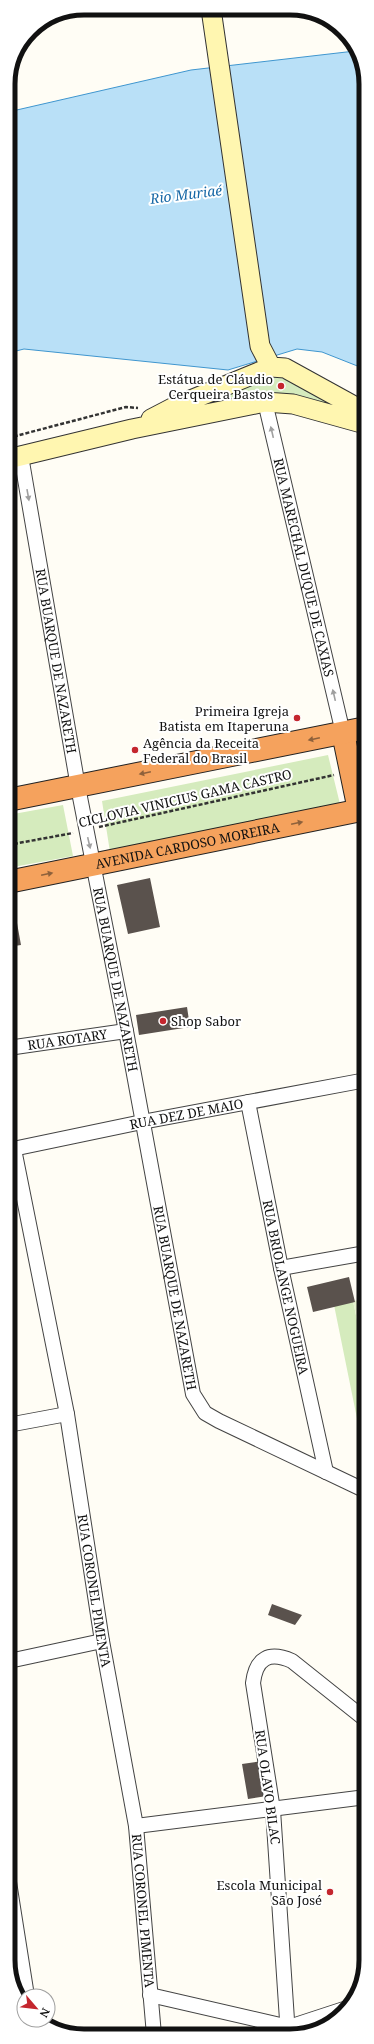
<svg xmlns="http://www.w3.org/2000/svg" width="374" height="2044" font-family="'Noto Serif',serif">
	<style>
		.green { fill: #d5ebbd }
		.pitch { fill: #e6f2cf }
		.water { fill: #b9e0f7; stroke: #3f96cf }
		.building { fill: #5a524d }
		.lines { fill: none; stroke-linecap: round; stroke-linejoin: round }
		.lane-casing { stroke: #444; stroke-width: 9 }
		.street-casing { stroke: #444; stroke-width: 16 }
		.secondary-casing { stroke: #333; stroke-width: 21 }
		.highway-casing { stroke: #222; stroke-width: 24 }
		.path { stroke: #333; stroke-width: 2.5; stroke-dasharray: 4 2; stroke-linecap: butt }
		.lane { stroke: #fff; stroke-width: 7 }
		.street { stroke: #fff; stroke-width: 14 }
		.secondary { stroke: #fff6b0; stroke-width: 19 }
		.highway { stroke: #f5a25d; stroke-width: 22 }
		.oneway { fill: #a0a0a0 }
		.oneway2 { fill: #8e613b }
		.poi-dot { fill: #c4262e; stroke: #fff; stroke-width: 1.5 }
		.labels { text-anchor: middle; dominant-baseline: central; stroke-width: 4; stroke-linejoin: round; paint-order: stroke }
		.poi-label { font-size: 13px; fill: #111; stroke: #fff; text-anchor: end }
		.street-label { font-size: 13px; fill: #111; stroke: #fff }
		.water-label { font-size: 14px; font-style: italic; fill: #1768a6; stroke: #fff }
		.rim { fill: none; stroke: #111; stroke-width: 5 }
	</style>
	<rect width="100%" height="100%" fill="#fffdf5"/>
	<!-- green -->
	<path class="green" d="M272,377l10,1 73,36 -56,-18 -28,-4 -83,18z
		M366,745v45l-11,-43z
		M328,755l12,49 -230,48 -8,-51z
		M63,805l10,51 -65,12v-53z
		M353,1301l13,62v100l-32,-158z"/>
	<!-- pitch -->
	<path class="pitch" d="M366,1299v64l-13,-62z"/>
	<!-- water -->
	<path class="water" d="M355,51l10,23v295l-43,-17 -25,-3 -69,21 -204,-21 -16,4v-241l183,-42z"/>
	<!-- building -->
	<path class="building" d="M150,878l10,49 -32,7 -11,-49z
		M8,921l2,3 7,-1 4,22 -13,2z
		M187,1007l3,20 -51,8 -3,-20z
		M349,1277l6,25 -42,10 -6,-25z
		M272,1604l30,11 -7,10 -27,-10z
		M262,1761l5,35 -19,3 -6,-35z"/>
	<g class="lines">
		<defs>
			<path id="lane" d="M363,979l1,101"/>
			<g id="street">
				<path id="s1" d="M265,402l78,331"/>
				<path id="s2" d="M21,456l57,331 48,244 67,363 12,19 14,8 147,70"/>
				<path id="s3" d="M8,1048l118,-17"/>
				<path id="s4" d="M248,1102l33,166 45,204"/>
				<path id="s5" d="M14,1149l53,265 35,227 34,185 18,209"/>
				<path id="s6" d="M8,1150l134,-28 224,-42"/>
				<path d="M281,1268l85,-15"/>
				<path d="M8,1425l59,-11"/>
				<path d="M9,1661l93,-20"/>
				<path d="M136,1826l230,-29"/>
				<path d="M9,1882l18,114"/>
				<path d="M150,1995l139,32 58,-19"/>
				<path d="M288,2035l-15,-225 -20,-127c3,-25 16,-32 39,-22l74,59"/>
			</g>
			<path id="secondary" d="M211,9l49,337 11,21
				M151,419l25,-13 95,-39 14,1 80,44
				M8,459l124,-30 133,-27 28,2 72,20"/>
			<g id="highway">
				<path d="M343,733l16,77"/>
				<path d="M8,800l358,-72"/>
				<path id="s7" d="M8,882l358,-73"/>
			</g>
		</defs>
		<!-- lane casing -->
		<use href="#lane" class="lane-casing"/>
		<!-- street casing -->
		<use href="#street" class="street-casing"/>
		<!-- secondary casing -->
		<use href="#secondary" class="secondary-casing"/>
		<!-- highway casing -->
		<use href="#highway" class="highway-casing"/>
		<!-- path -->
		<path class="path" d="M8,438l118,-31 12,1
			M99,827l235,-52
			M8,845l65,-12"/>
		<!-- lane -->
		<use href="#lane" class="lane"/>
		<!-- street -->
		<use href="#street" class="street"/>
		<!-- secondary -->
		<use href="#secondary" class="secondary"/>
		<!-- highway -->
		<use href="#highway" class="highway"/>
	</g>
	<!-- one-way arrows -->
	<defs><path id="oneway-solid" d="M-6-.8H1V-3.2L6.5 0L1 3.2V.8H-6Z"/></defs>
	<g class="oneway">
		<use href="#oneway-solid" transform="translate(272 432) rotate(-103)"/>
		<use href="#oneway-solid" transform="translate(28 495) rotate(80)"/>
		<use href="#oneway-solid" transform="translate(334 695) rotate(-103)"/>
		<use href="#oneway-solid" transform="translate(89 843) rotate(77)"/>
	</g>
	<g class="oneway2">
		<use href="#oneway-solid" transform="translate(314 739) rotate(168)"/>
		<use href="#oneway-solid" transform="translate(145 773) rotate(168)"/>
		<use href="#oneway-solid" transform="translate(297 823) rotate(-12)"/>
		<use href="#oneway-solid" transform="translate(47 874) rotate(-12)"/>
	</g>
	<!-- markers -->
	<g class="poi-dot">
		<circle cx="281" cy="386" r="4"/>
		<circle cx="297" cy="718" r="4"/>
		<circle cx="135" cy="750" r="4"/>
		<circle cx="163" cy="1021" r="4"/>
		<circle cx="330" cy="1892" r="4"/>
	</g>
	<g class="labels">
		<!-- poi labels -->
		<g class="poi-label">
			<text x="273" y="379">Estátua de Cláudio<tspan x="273" dy="15">Cerqueira Bastos</tspan></text>
			<text x="289" y="711">Primeira Igreja<tspan x="289" dy="15">Batista em Itaperuna</tspan></text>
			<text x="143" y="743" text-anchor="start">Agência da Receita<tspan x="143" dy="15">Federal do Brasil</tspan></text>
			<text x="171" y="1021" text-anchor="start">Shop Sabor</text>
			<text x="322" y="1885">Escola Municipal<tspan x="322" dy="15">São José</tspan></text>
		</g>
		<!-- street labels -->
		<g class="street-label">
			<text stroke="none"><textPath href="#s1" startOffset="170">RUA MARECHAL DUQUE DE CAXIAS</textPath></text>
			<text stroke="none"><textPath href="#s2" startOffset="208">RUA BUARQUE DE NAZARETH</textPath></text>
			<text transform="translate(185 798) rotate(-13)">CICLOVIA VINICIUS GAMA CASTRO</text>
			<text stroke="none"><textPath href="#s7" startOffset="183">AVENIDA CARDOSO MOREIRA</textPath></text>
			<text stroke="none"><textPath href="#s2" startOffset="532">RUA BUARQUE DE NAZARETH</textPath></text>
			<text stroke="none"><textPath href="#s3" startOffset="60">RUA ROTARY</textPath></text>
			<text stroke="none"><textPath href="#s6" startOffset="182">RUA DEZ DE MAIO</textPath></text>
			<text stroke="none"><textPath href="#s4" startOffset="189">RUA BRIOLANGE NOGUEIRA</textPath></text>
			<text stroke="none"><textPath href="#s2" startOffset="856">RUA BUARQUE DE NAZARETH</textPath></text>
			<text stroke="none"><textPath href="#s5" startOffset="449">RUA CORONEL PIMENTA</textPath></text>
			<text transform="translate(268 1787) rotate(82)">RUA OLAVO BILAC</text>
			<text stroke="none"><textPath href="#s5" startOffset="773">RUA CORONEL PIMENTA</textPath></text>
		</g>
		<!-- water labels -->
		<g class="water-label">
			<text transform="translate(186 194) rotate(-7)">Rio Muriaé</text>
		</g>
	</g>
	<!-- crop -->
	<path d="M0 0H374V2044H0ZM84 15H290A69 69 0 0 1 359 84V1960A69 69 0 0 1 290 2029H84A69 69 0 0 1 15 1960V84A69 69 0 0 1 84 15Z" fill="#fff" fill-rule="evenodd"/>
	<path class="rim" d="M84 15H290A69 69 0 0 1 359 84V1960A69 69 0 0 1 290 2029H84A69 69 0 0 1 15 1960V84A69 69 0 0 1 84 15Z"/>
	<!-- north arrow -->
	<g transform="translate(36 2008) rotate(118)"><circle r="19" fill="#ffffff" stroke="#a0a0a0"/>
	<path d="M0-3L7 15L0 10L-7 15Z" fill="#c4262e"/>
	<text y="-6" font-size="11" font-weight="bold" text-anchor="middle" fill="#111111">N</text>
	</g>
</svg>
